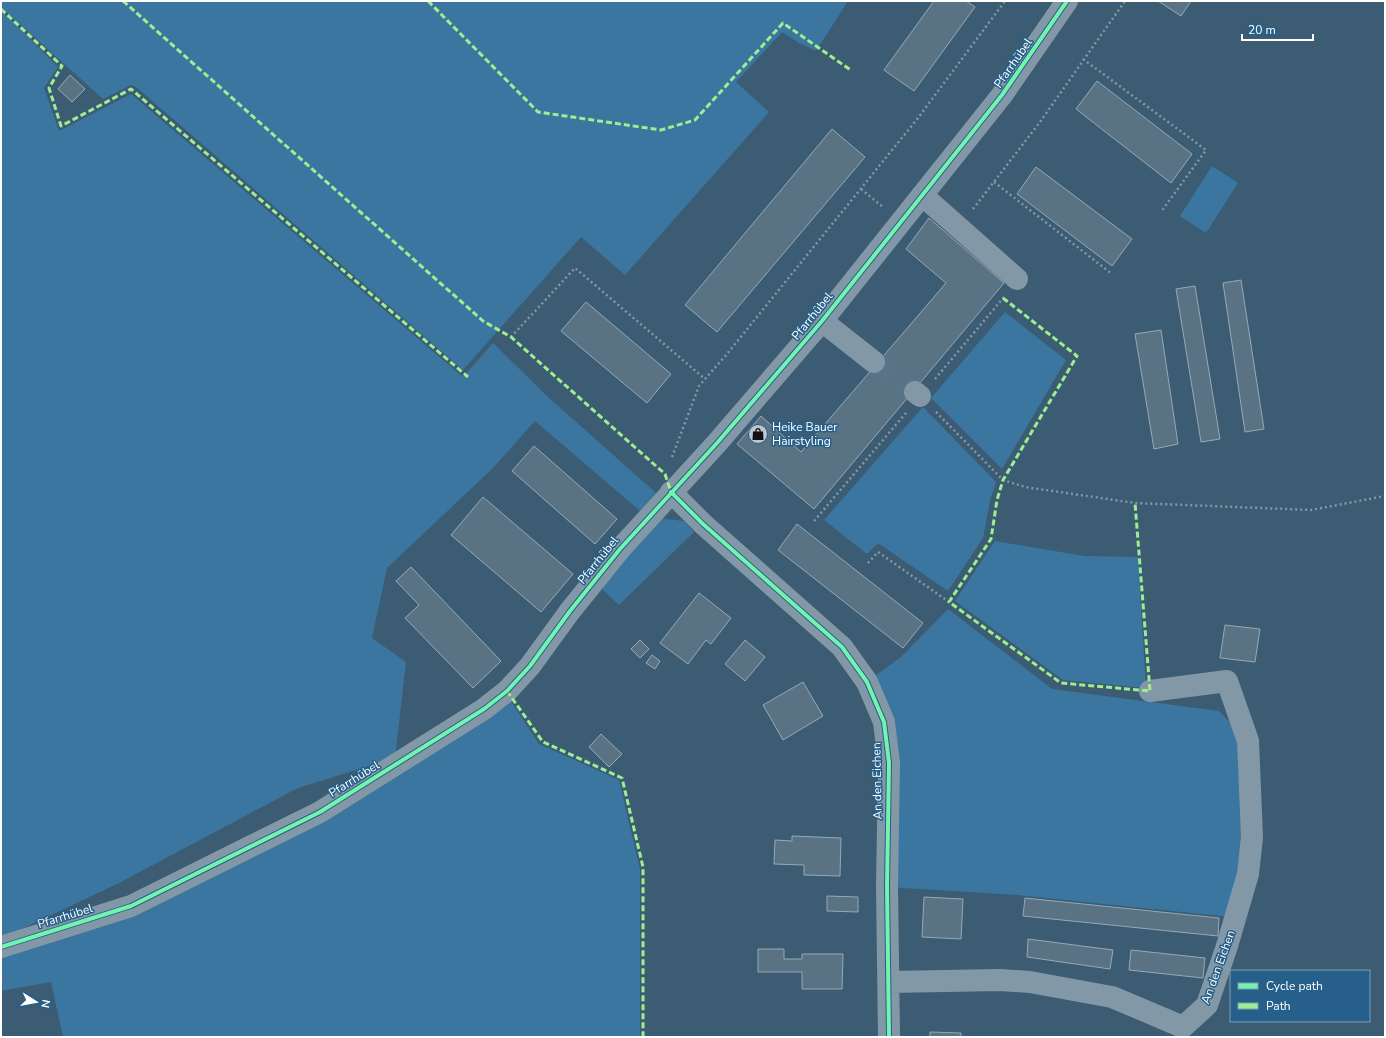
<svg xmlns="http://www.w3.org/2000/svg" width="1386" height="1038" font-family="'Nunito Sans',sans-serif">
	<style>
		.green { fill: #3a769f }
		.building { fill: #597385; stroke: #97a9b6 }
		.lines { fill: none; stroke-linecap: round; stroke-linejoin: round }
		.minor-tunnel { stroke: #597488; stroke-width: 22; stroke-dasharray: 22 11; stroke-linecap: butt }
		.path { stroke: #8398a7; stroke-width: 2.5; stroke-dasharray: 2 3; stroke-linecap: butt }
		.minor { stroke: #8398a7; stroke-width: 22 }
		.quiet { stroke: #9fed91; stroke-width: 3; stroke-dasharray: 6 3; stroke-linecap: butt }
		.cycleway-casing { stroke: #265f89; stroke-width: 6 }
		.cycleway { stroke: #73f3ae; stroke-width: 4 }
		.labels { text-anchor: middle; dominant-baseline: central; stroke-width: 3; stroke-linejoin: round; paint-order: stroke }
		.street-label { font-size: 12px; fill: #fff; stroke: #265f89 }
		.poi-label { font-size: 12px; fill: #fff; stroke: #265f89; text-anchor: start }
	</style>
	<rect width="100%" height="100%" fill="#3c5c73"/>
	<!-- green -->
	<path class="green" d="M1,1h847l-32,50 -17,-8 -17,-11 -46,50 33,30 -144,163 -44,-38 -118,133 -327,-283 -5,-2 -28,14 -102,-92z
		M1,10l57,57 -14,21 15,43 72,-37 332,283 30,-34 55,54 108,96 -16,18 -105,-90 -43,48 -105,99 -15,70 34,24 -11,96 -97,30 -179,95 -118,56z
		M1212,166l26,17 -32,50 -26,-17z
		M1005,312l61,48 -64,109 -71,-71z
		M923,407l73,75 -6,19 -7,37 -35,53 -70,-48 -11,11 -43,-34z
		M656,518l28,3 10,11 -75,73 -19,-18z
		M995,541l89,15 54,1 8,131 -83,-8 -108,-79z
		M948,609l104,80 167,22 29,30 3,55 -21,121 -213,-22 -130,-8 2,-124 -22,-81 35,-26z
		M510,700l29,44 80,36 21,89v168h-577l-12,-55 -50,9v-38l130,-42z"/>
	<!-- building -->
	<path class="building" d="M934,1h32l9,6 -61,84 -30,-21z
		M1158,1h33l-10,15z
		M70,75l15,14 -13,13 -14,-13z
		M1097,81l95,73 -21,29 -95,-74z
		M832,129l33,28 -148,175 -32,-27z
		M1036,167l96,72 -20,27 -95,-72z
		M929,218l75,65 -190,226 -77,-65 24,-28 40,36 145,-169 -40,-34z
		M1241,280l23,149 -19,3 -22,-149z
		M1195,286l25,153 -19,3 -25,-153z
		M586,302l85,72 -24,29 -86,-72z
		M1161,330l17,114 -24,5 -19,-115z
		M534,446l83,73 -22,25 -83,-73z
		M483,497l90,77 -32,38 -90,-77z
		M797,524l126,99 -20,25 -125,-98z
		M411,567l90,94 -28,27 -68,-70 14,-13 -23,-24z
		M699,593l32,25 -20,26 -5,-4 -18,24 -28,-21z
		M1225,625l35,4 -5,33 -35,-4z
		M640,640l9,9 -9,9 -9,-9z
		M745,640l20,17 -20,24 -20,-17z
		M652,655l8,6 -5,8 -9,-6z
		M803,682l20,34 -40,24 -20,-35z
		M601,734l21,20 -13,13 -20,-20z
		M792,836l49,2 -1,38 -36,-1v-10l-30,-1 1,-24 17,1z
		M827,896l31,1v15l-31,-1z
		M924,897l39,2 -2,40 -39,-2z
		M1025,898l194,20 -1,18 -195,-20z
		M1028,939l85,11 -3,19 -83,-12z
		M758,949h26v10h18v-5h41l-1,35h-40v-17h-44z
		M1131,950l74,8 -2,20 -74,-8z
		M930,1032l31,1v4h-31z"/>
	<g class="lines">
		<!-- minor-tunnel -->
		<path class="minor-tunnel" d="M874,362l41,30"/>
		<!-- path -->
		<path class="path" d="M1083,59l123,91 -45,62
			M994,182l118,92
			M861,189l22,18
			M973,209l67,-87 85,-121
			M511,337l64,-69 130,111
			M935,379l69,-82
			M936,412l67,68 22,7 110,16 176,7 74,-14
			M672,457l27,-71 28,-32 191,-236 87,-117
			M814,521l92,-108
			M868,563l10,-11 71,50"/>
		<!-- minor -->
		<path class="minor" d="M922,195l95,84
			M822,321l52,41
			M915,392l5,4
			M671,492l32,32 139,123 25,35 17,40 5,41 -2,124 2,150
			M1,947l130,-41 189,-94 164,-103 23,-18 23,-25 40,-55 50,-62 97,-106 105,-122 180,-226 65,-94
			M889,982l111,-2 30,2 82,15 71,30 24,-22 20,-59 21,-72 4,-37 -4,-96 -21,-60 -77,10"/>
		<!-- quiet -->
		<path class="quiet" d="M123,1l360,320 28,16 154,137 6,18
			M428,1l110,111 123,18 34,-10 88,-97 69,48
			M1,9l61,57 -13,22 12,38 70,-37 337,288
			M1003,298l74,58 -74,124 -6,20 -6,39 -42,63 112,81 89,8 -15,-188
			M507,691l36,51 79,36 21,89v170"/>
		<defs>
			<path id="cycleway" d="M671,492l32,32 139,123 25,35 17,40 5,41 -2,124 2,150
				M1,947l130,-41 189,-94 164,-103 23,-18 23,-25 40,-55 50,-62 97,-106 105,-122 180,-226 65,-94"/>
		</defs>
		<!-- cycleway casing -->
		<use href="#cycleway" class="cycleway-casing"/>
		<!-- cycleway -->
		<use href="#cycleway" class="cycleway"/>
	</g>
	<!-- icons -->
	<defs>
		<symbol id="shop-disc" viewBox="-11 -11 22 22"><circle r="9.5" fill="#bbc6ce" stroke="#265f89"/><path d="M-5-2.5h2.3a2.7 3.5 0 0 1 5.4 0H5L5.5 6h-11ZM-1.5-2.5h3a1.5 2.3 0 0 0-3 0Z" fill="#111"/></symbol>
	</defs>
	<g fill-rule="evenodd">
		<use href="#shop-disc" x="747" y="423" width="22" height="22"/>
	</g>
	<g class="labels">
		<!-- street labels -->
		<g class="street-label">
			<text transform="translate(1013 63) rotate(-55)">Pfarrhübel</text>
			<text transform="translate(812 316) rotate(-51)">Pfarrhübel</text>
			<text transform="translate(598 560) rotate(-51)">Pfarrhübel</text>
			<text transform="translate(354 779) rotate(-32)">Pfarrhübel</text>
			<text transform="translate(877 781) rotate(-91)">An den Eichen</text>
			<text transform="translate(65 916) rotate(-17)">Pfarrhübel</text>
			<text transform="translate(1218 967) rotate(-70)">An den Eichen</text>
		</g>
		<!-- poi labels -->
		<g class="poi-label">
			<text x="772" y="427">Heike Bauer<tspan x="772" dy="14">Hairstyling</tspan></text>
		</g>
	</g>
	<!-- border -->
	<rect width="1386" height="1038" fill="none" stroke="#ffffff" stroke-width="4"/>
	<!-- legend -->
	<rect x="1230" y="970" width="140" height="52" fill="#265f89" stroke="#7d9fb8"/>
	<rect x="1238" y="983" width="20" height="6" fill="#73f3ae" stroke="#7d9fb8"/>
	<text x="1266" y="990" font-size="12" fill="#ffffff">Cycle path</text>
	<rect x="1238" y="1003" width="20" height="6" fill="#9fed91" stroke="#7d9fb8"/>
	<text x="1266" y="1010" font-size="12" fill="#ffffff">Path</text>
	<!-- north arrow -->
	<g transform="translate(36 1002) rotate(101)" stroke="#265f89" stroke-width="3" paint-order="stroke">
	<path d="M0-3L7 15L0 10L-7 15Z" fill="#ffffff"/>
	<text y="-6" font-size="11" font-weight="bold" text-anchor="middle" fill="#ffffff">N</text>
	</g>
	<!-- scale -->
	<path d="M1242 34v6h71v-6" fill="none" stroke="#ffffff" stroke-width="2"/>
	<text x="1248" y="34" font-size="12" fill="#ffffff" stroke="#265f89" stroke-width="3" paint-order="stroke">20 m</text>
</svg>
